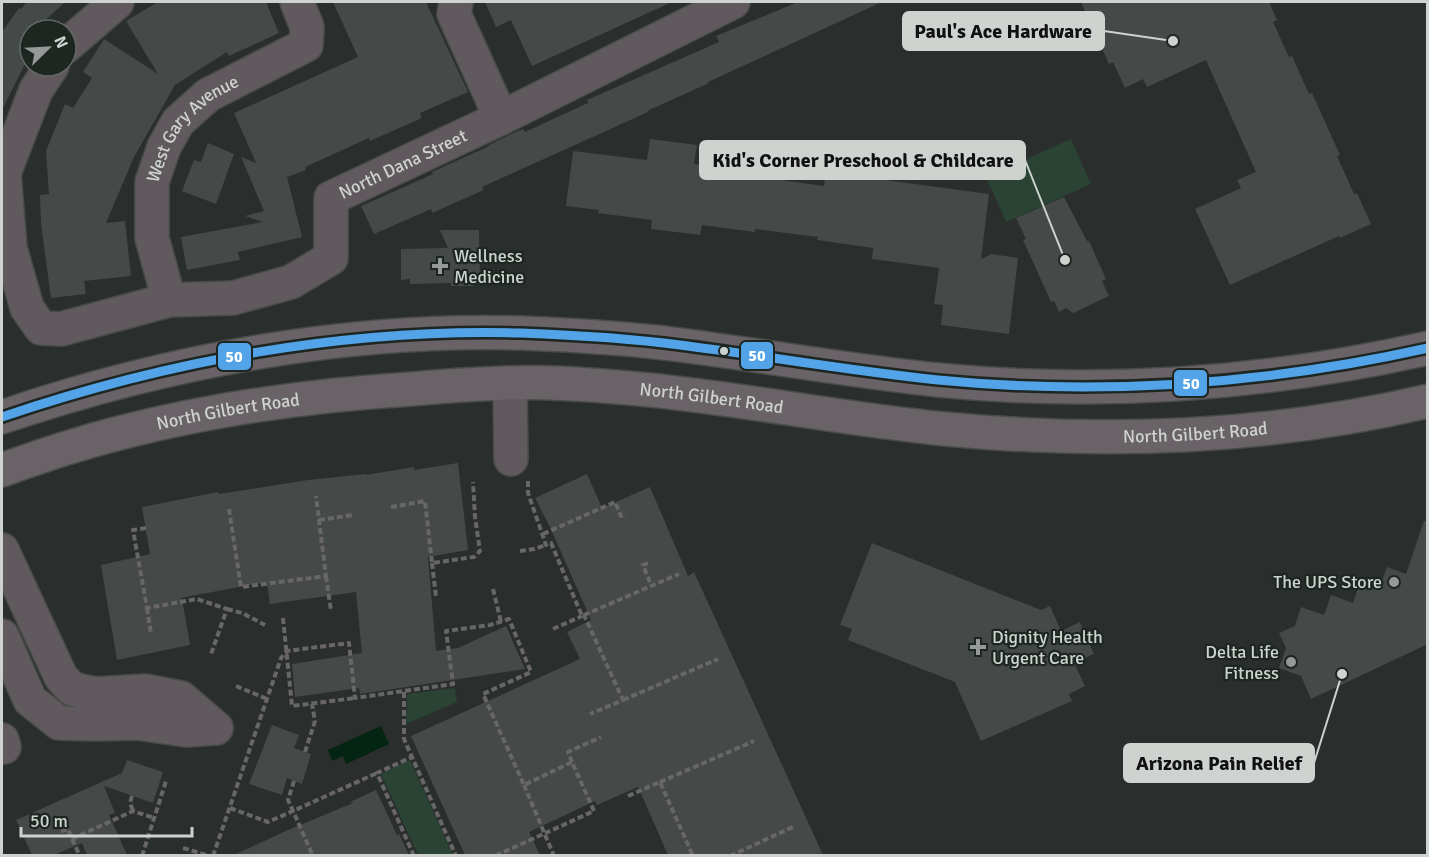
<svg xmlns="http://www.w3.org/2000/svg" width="1429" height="857" font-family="Signika,sans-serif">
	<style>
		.green { fill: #2a4334 }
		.water { fill: #042513 }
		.building { fill: #454947 }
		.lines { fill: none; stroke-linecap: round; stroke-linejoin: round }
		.minor-casing { stroke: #484b4a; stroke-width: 36 }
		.major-casing { stroke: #484b4a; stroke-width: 36 }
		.path { stroke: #696668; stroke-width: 4; stroke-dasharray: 6 3; stroke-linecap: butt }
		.minor { stroke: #605a5e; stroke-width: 33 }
		.major { stroke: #696367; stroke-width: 33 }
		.bus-1-casing { stroke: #1e2621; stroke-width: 14 }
		.bus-1 { stroke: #53a3e8; stroke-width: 9 }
		.poi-dot { fill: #959997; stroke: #1e2621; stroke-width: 2 }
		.bus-dot { fill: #ced3d0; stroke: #1e2621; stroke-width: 2 }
		.labels { text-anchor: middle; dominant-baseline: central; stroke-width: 4.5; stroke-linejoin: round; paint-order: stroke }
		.street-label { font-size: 18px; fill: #ced3d0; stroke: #1e2621 }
		.poi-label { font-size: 18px; fill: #ced3d0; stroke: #1e2621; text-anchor: start }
		.leader { fill: none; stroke: #ced3d0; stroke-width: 2 }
		.callout-dot { fill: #ced3d0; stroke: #1e2621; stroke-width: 2 }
		.callout { fill: #ced3d0; stroke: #ced3d0; stroke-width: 2 }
		.callout-label { font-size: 20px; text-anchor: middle; font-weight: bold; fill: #111 }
		.line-badge { stroke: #1e2621; stroke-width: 2 }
		.badge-label { font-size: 16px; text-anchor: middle; font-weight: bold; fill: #fff }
	</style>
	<rect width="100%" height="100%" fill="#2a2e2c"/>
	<!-- green -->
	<path class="green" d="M1071,139l20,45 -85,38 -20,-45z
		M455,688l2,14 -51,22 1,-30z
		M410,760l43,95h-35l-37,-81z"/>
	<!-- water -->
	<path class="water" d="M381,726l8,18 -43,20 -3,-8 -11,5 -4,-11z"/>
	<!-- building -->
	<path class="building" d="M27,2h38l-30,28h-5v24l-28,56v-78l17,-24 2,1z
		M158,2h108l13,31 -50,23 -2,-4 -52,33 -41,72 -28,66 19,-2 6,55 -47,5 2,13 -35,4 -10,-75 -1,-28 9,-1 -3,-43 19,-47 8,4 19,-30 -9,-6 21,-33 54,35 -32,-53z
		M333,2h93l42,90 -48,21 2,5 -52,23 -1,-3 -64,29 1,3 -19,7 15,60 -64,15 2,8 -53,10 -6,-33 82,-15 -18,-6 19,-5 -23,-54 15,6 -22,-50 124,-56z
		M485,2h187l-140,64 -21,-46 -15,7z
		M798,2h84l-174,80 1,1 -62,28 1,1 -166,75 2,3 -52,23 -1,-4 -57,25 -13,-28 72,-32 -1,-2 57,-26v-1l20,-10 14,-6 2,3 63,-29 -1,-3 132,-58 -3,-6z
		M1081,2h188l8,18 -4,2 16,35 3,-1 17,38 3,-1 28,62 -3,1 17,38 3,-1 14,31 -31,14 -1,-2 -109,49 -35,-76 46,-21 -4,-8 19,-8 -50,-112 -59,27 -4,-8 -18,9 -12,-26 -4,2z
		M650,139l47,6 -3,19 72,9v5l58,8 2,-14 163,22 -8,65 11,-5 26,4 -9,76 -68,-9 2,-20 -9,-1 5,-36 -67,-9 1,-11 -56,-8 1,-3 -63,-8v3l-53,-7 -2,10 -49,-6 1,-9 -54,-7 1,-3 -33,-4 7,-55 74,9z
		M208,143l26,11 -18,50 -34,-13 12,-31 7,2z
		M1064,197l23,44h2l17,38 -4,2 7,15 -36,17 -7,-5 -7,4 -5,-11 -3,1 -28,-62 3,-1 -10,-21z
		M440,230h39l1,48 -6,1v7h-23v-3l-41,1v-5l-9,1v-31l47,-1z
		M458,463l10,87 -40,7 8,94 22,-3 48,-22 19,43 -165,25 -1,-6 -64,9 -3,-33 70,-11 -6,-61 -86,12 -3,-22 -87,16 2,1 8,46 -73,15 -16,-95 49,-11 -8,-47 76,-15 1,2 89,-14 57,-6 1,1 48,-8v3z
		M587,474l15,34 48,-21 38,89 6,-4 129,283h-155l-30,-68 -41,18 -2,-4 -66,31 11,23h-75l-54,-119 169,-77 -13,-27 24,-12 -41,-93 -15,-29z
		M1424,521h4v123l-117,55 -10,-23 -22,-8 7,-20 -7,-15 16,-7 6,-19 23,8 7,-20 22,8 7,-21 19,7 8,-22 19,7z
		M872,543l169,67 9,-4 11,25 19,-9 14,32 -20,9 11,23 -16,8 3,7 -91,40 -26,-59 -107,-42 4,-11 -12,-4z
		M272,725l27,10 -5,13 17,6 -9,30 -15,-6 -5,17 -33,-11z
		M127,760l36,12 -10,31 -49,-17 11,27 -6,2 18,40h-40l-5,-12 -28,12h-22l-16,-35 106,-47z
		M376,790l21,45 2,-1 10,21h-175l54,-25 65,-27 -3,-1z"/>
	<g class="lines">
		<defs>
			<g id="minor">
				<path d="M456,2l-2,12 47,104"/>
				<path d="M66,46l51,-44"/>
				<path id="s1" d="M52,66l-16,24 -32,83 6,75 17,60 14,20 20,1 108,-29 64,-2 58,-16 40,-24v-60l170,-80 232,-116"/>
				<path id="s2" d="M169,300l-17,-62v-56l12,-35 14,-25 30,-27 98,-50 1,-18 -10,-25"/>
				<path d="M510,383l1,76"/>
				<path d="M2,550l59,127 11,12 24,5 49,-3 36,7 35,30"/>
				<path d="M2,636l28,64 29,23 36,1 42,-1 49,7 30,-2"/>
				<path d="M2,740l2,7"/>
			</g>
			<g id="major">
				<path d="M2,417c165,-56 344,-89 519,-84 52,2 106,5 159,12 86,11 172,26 258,35 164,16 329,4 490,-32"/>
				<path id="s3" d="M2,470c22,-8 45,-16 68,-23 111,-34 227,-51 342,-58 31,-3 63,-5 94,-6 39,-2 84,2 123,5 106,9 210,31 316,41 160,15 326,9 483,-28"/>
			</g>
		</defs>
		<!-- minor casing -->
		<use href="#minor" class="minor-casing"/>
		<!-- major casing -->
		<use href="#major" class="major-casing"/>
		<!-- path -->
		<path class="path" d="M528,481v12l18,52 5,-2 31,73 2,-1 39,85 -33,14
			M391,507l34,-6 7,62 42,-6 6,-6 -5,-34 -2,-35
			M229,509l12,78 85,-11 -10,-80
			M319,520l34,-5
			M146,528l-13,2 14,78 50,-9 30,10 -16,45
			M543,534l72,-32 6,14 5,-2
			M520,551l14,-2 12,-4
			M432,563l4,34
			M648,563l-5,2 8,20
			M326,576l5,35
			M493,589l8,33
			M147,608l4,26
			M227,609l15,4 23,12
			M584,615l95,-41
			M283,618l9,88 63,-8
			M553,629l29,-13
			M236,686l31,13
			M404,692v47l8,18
			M623,700l95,-41
			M305,752l10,-31 -3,-17
			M572,762l-4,-10 33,-15
			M294,781l-6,19 5,11 84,-38
			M660,782l94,-41
			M524,785l30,71
			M132,796l-2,7 3,8
			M628,796l32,-14 33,74
			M230,808l38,14 25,-11 20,45
			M61,831l7,-2 4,10 61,-28 21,7
			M72,839l8,17
			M183,848l27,8
			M142,856l24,-75
			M213,856l68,-198 6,-7 62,-8 6,55 98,-14 -7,-53 44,-6 19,-6 22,53 -48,22 41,91 48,-23 22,49 -99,45
			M414,856l-37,-83 35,-16 44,99
			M730,856l63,-29"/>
		<!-- minor -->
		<use href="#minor" class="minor"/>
		<!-- major -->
		<use href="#major" class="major"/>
		<defs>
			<path id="bus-1" d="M2,417c165,-56 344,-89 519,-84 52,2 106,5 159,12 86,11 172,26 258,35 164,16 329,4 490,-32"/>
		</defs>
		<!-- bus-1 casing -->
		<use href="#bus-1" class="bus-1-casing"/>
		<!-- bus-1 -->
		<use href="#bus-1" class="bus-1"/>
	</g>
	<!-- markers -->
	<g class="poi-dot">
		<path d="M437 257h6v6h6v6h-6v6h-6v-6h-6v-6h6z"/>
		<circle cx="1394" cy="582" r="6"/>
		<path d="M975 638h6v6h6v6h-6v6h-6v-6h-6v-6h6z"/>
		<circle cx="1291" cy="662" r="6"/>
	</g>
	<circle class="bus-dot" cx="724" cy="351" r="5"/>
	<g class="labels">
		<!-- street labels -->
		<g class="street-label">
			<text stroke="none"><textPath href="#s2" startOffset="190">West Gary Avenue</textPath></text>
			<text stroke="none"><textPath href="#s1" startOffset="722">North Dana Street</textPath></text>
			<text stroke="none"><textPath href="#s3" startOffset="720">North Gilbert Road</textPath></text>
			<text stroke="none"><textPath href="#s3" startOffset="234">North Gilbert Road</textPath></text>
			<text stroke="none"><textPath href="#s3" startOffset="1206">North Gilbert Road</textPath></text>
		</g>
		<!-- poi labels -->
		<g class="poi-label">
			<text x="454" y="256">Wellness<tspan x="454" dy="21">Medicine</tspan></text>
			<text x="1382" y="582" text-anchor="end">The UPS Store</text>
			<text x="992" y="637">Dignity Health<tspan x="992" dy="21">Urgent Care</tspan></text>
			<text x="1279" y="652" text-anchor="end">Delta Life<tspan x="1279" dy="21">Fitness</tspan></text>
		</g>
	</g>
	<!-- callouts -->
	<path class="leader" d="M1173 41L1104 31M1065 260L1025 160M1342 674L1314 763"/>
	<g class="callout-dot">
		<circle cx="1173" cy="41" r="6"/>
		<circle cx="1065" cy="260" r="6"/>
		<circle cx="1342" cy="674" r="6"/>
	</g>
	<g class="callout">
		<rect x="903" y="12" width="201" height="38" rx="6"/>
		<rect x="700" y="141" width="325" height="38" rx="6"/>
		<rect x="1124" y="744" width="190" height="38" rx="6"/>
	</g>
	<g class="callout-label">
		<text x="1003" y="38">Paul's Ace Hardware</text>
		<text x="863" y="167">Kid's Corner Preschool &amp; Childcare</text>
		<text x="1219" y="770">Arizona Pain Relief</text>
	</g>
	<g class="line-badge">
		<rect x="740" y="341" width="34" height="29" rx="6" fill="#53a3e8"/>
		<rect x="217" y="342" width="35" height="29" rx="6" fill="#53a3e8"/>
		<rect x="1173" y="369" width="35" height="28" rx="6" fill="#53a3e8"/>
	</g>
	<g class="badge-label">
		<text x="757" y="361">50</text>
		<text x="234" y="362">50</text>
		<text x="1191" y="389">50</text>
	</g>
	<!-- border -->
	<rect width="1429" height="857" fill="none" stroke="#ced3d0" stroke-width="6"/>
	<!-- north arrow -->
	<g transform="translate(48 48) rotate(66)"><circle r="28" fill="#1e2621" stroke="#646b67" stroke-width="1.5"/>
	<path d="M0-4.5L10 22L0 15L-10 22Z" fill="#959997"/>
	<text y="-9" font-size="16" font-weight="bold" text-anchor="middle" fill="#ced3d0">N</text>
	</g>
	<!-- scale -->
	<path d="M21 827v9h171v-9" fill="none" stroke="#ced3d0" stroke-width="3"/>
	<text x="30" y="827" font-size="18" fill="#ced3d0" stroke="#1e2621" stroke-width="4.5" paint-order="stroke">50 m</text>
</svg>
